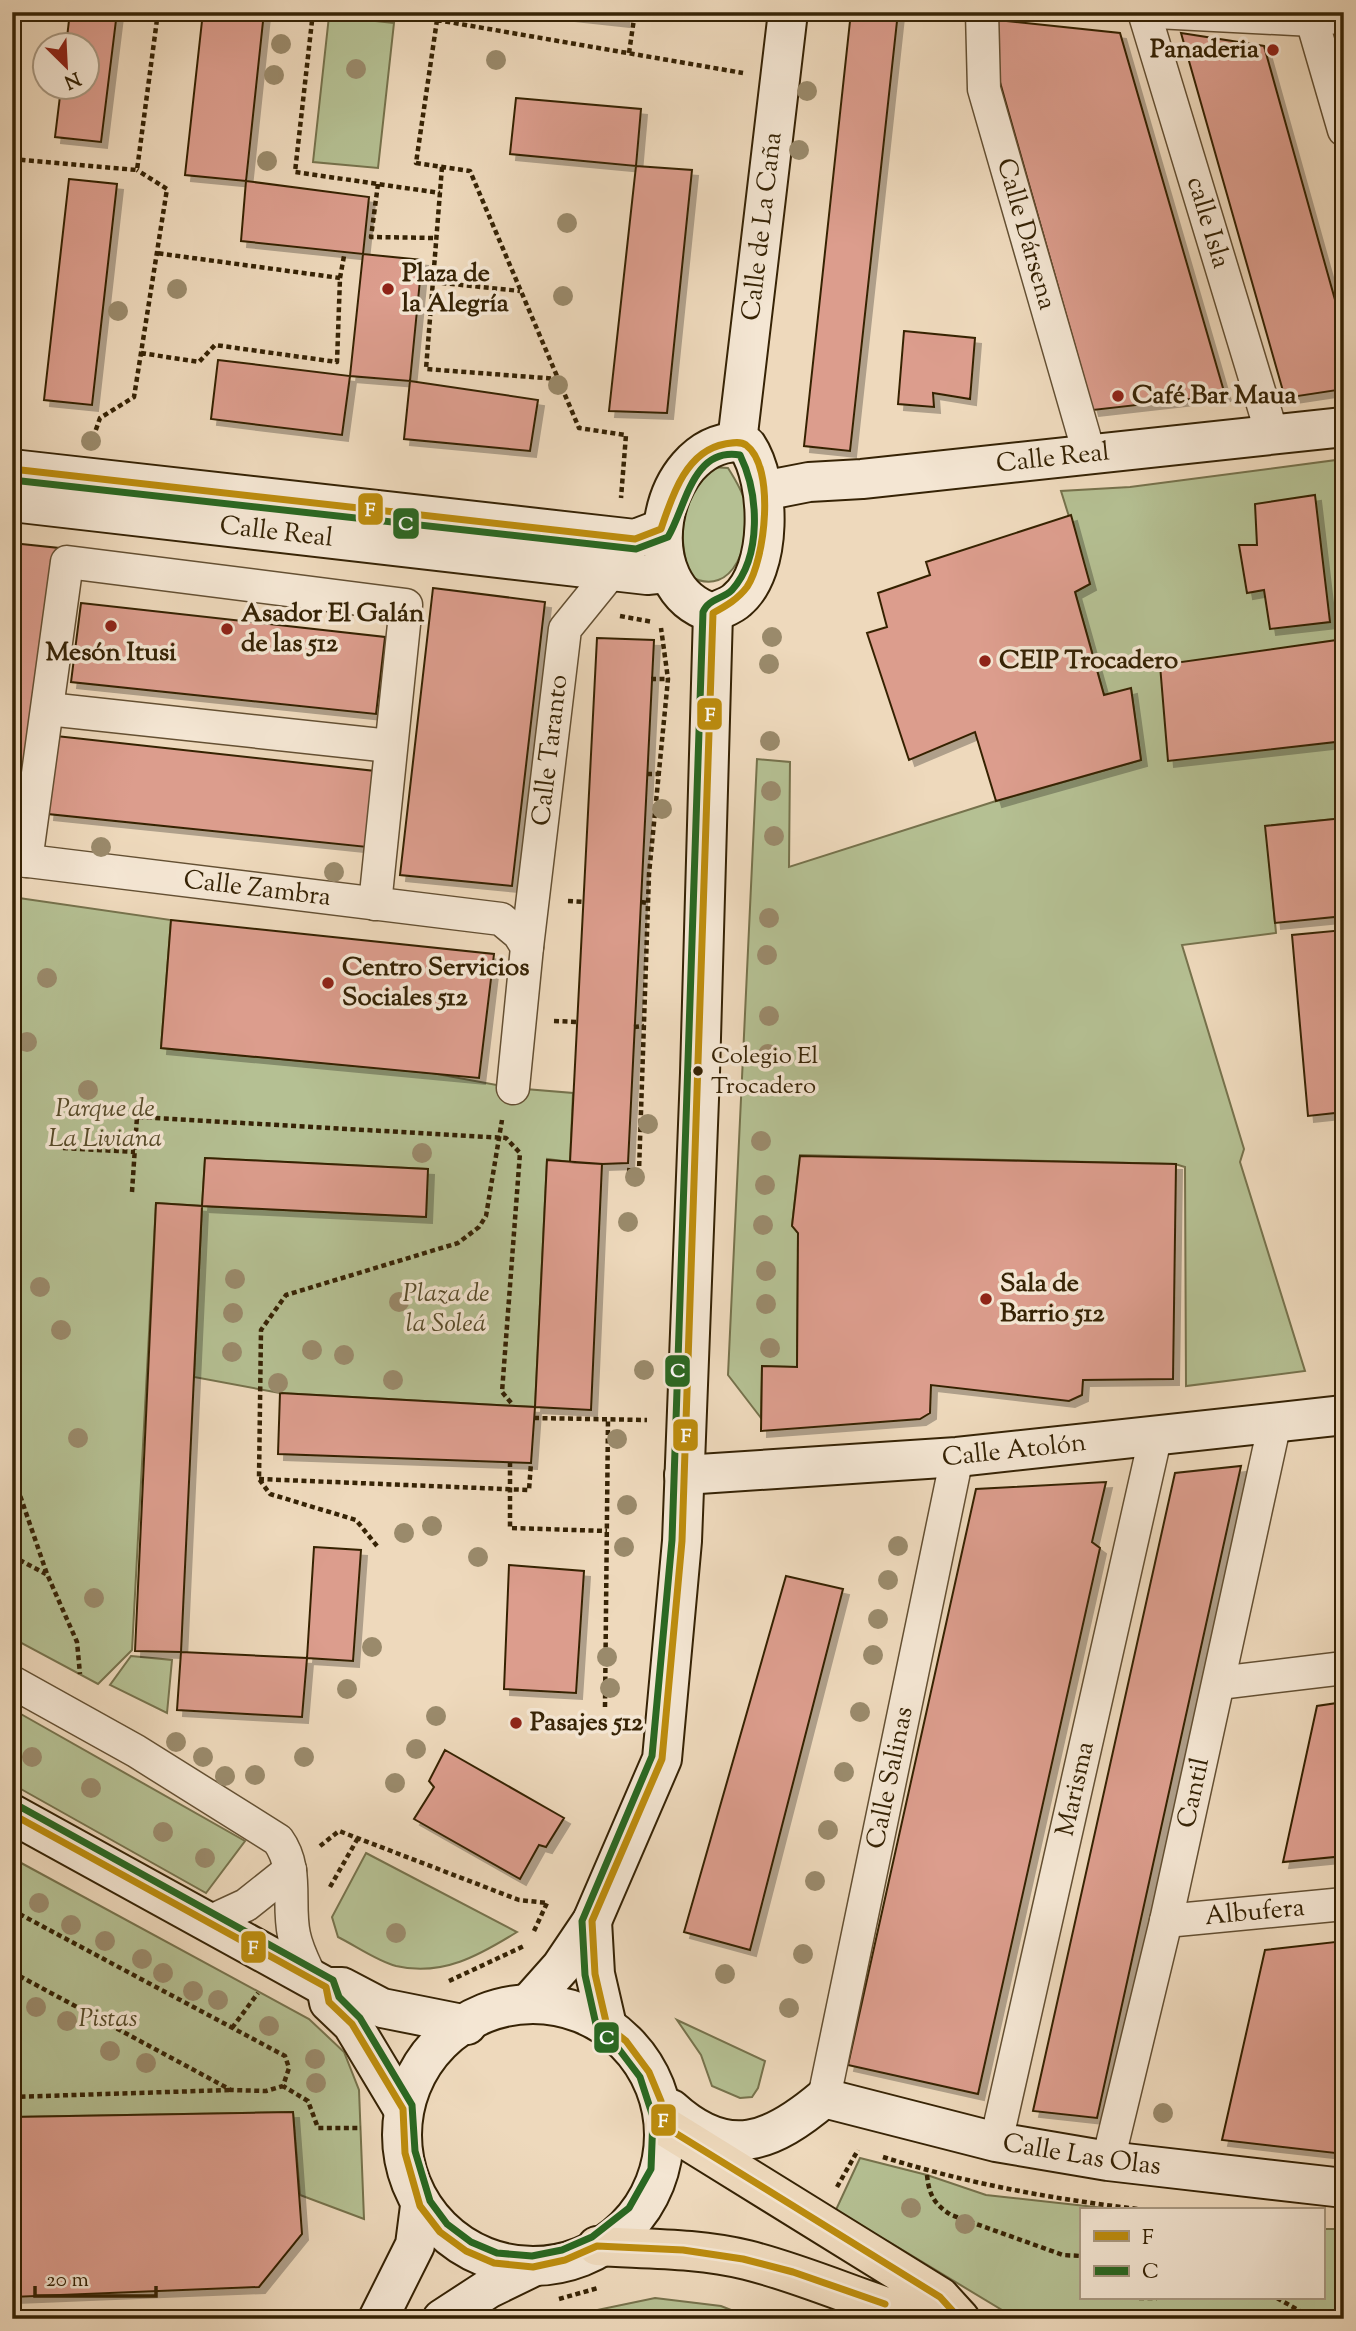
<svg xmlns="http://www.w3.org/2000/svg" width="1356" height="2331" font-family="'Sorts Mill Goudy',serif">
	<style>
		.green { fill: #b5c093; stroke: #76724c; stroke-width: 2; fill-rule: evenodd }
		.building { fill: #dc9d8d; stroke: #362305; stroke-width: 2; filter: url(#shadow) }
		.lines { fill: none; stroke-linecap: round; stroke-linejoin: round }
		.street-casing { stroke: #645033; stroke-width: 35 }
		.secondary-casing { stroke: #362305; stroke-width: 42 }
		.highway-casing { stroke: #362305; stroke-width: 42 }
		.path { stroke: #362305; stroke-width: 4.5; stroke-dasharray: 5 3.5; stroke-linecap: butt }
		.street { stroke: #f4e6d3; stroke-width: 32 }
		.secondary { stroke: #f4e6d3; stroke-width: 38 }
		.highway { stroke: #eed9bc; stroke-width: 38 }
		.bus-1-casing { stroke: #f4e6d3; stroke-width: 12 }
		.bus-2-casing { stroke: #f4e6d3; stroke-width: 12 }
		.bus-1 { stroke: #bc8c0e; stroke-width: 7 }
		.bus-2 { stroke: #2a6822; stroke-width: 7 }
		.tree { fill: #9a8a6b }
		.poi-dot { fill: #8f2418; stroke: #f4e6d3; stroke-width: 2.5 }
		.bus-dot { fill: #362305; stroke: #f4e6d3; stroke-width: 2.5 }
		.labels { text-anchor: middle; dominant-baseline: central; stroke-width: 7; stroke-linejoin: round; paint-order: stroke }
		.bus-label { font-size: 24px; fill: #362305; stroke: #f4e6d3; text-anchor: start }
		.poi-label { font-size: 26px; font-weight: bold; fill: #362305; stroke: #f4e6d3; text-anchor: start }
		.street-label { font-size: 26px; fill: #362305; stroke: #f4e6d3 }
		.park-label { font-size: 26px; font-style: italic; fill: #564a28; stroke: #f4e6d3 }
		.line-badge { stroke: #f4e6d3; stroke-width: 2.5 }
		.badge-label { font-size: 19px; text-anchor: middle; font-weight: bold; fill: #fff }
	</style>
	<defs>
		<filter id="shadow"><feDropShadow dx="6" dy="6" stdDeviation="0" flood-color="#0004"/></filter>
	</defs>
	<rect width="100%" height="100%" fill="#eed9bc"/>
	<filter id="stains"><feTurbulence type="fractalNoise" baseFrequency=".00286" numOctaves="4"/><feColorMatrix values="0 0 0 0 .2 0 0 0 0 .09 0 0 0 0 .02 0 0 0 .5 -.17"/></filter>
	<radialGradient id="worn" r=".72"><stop offset=".6" stop-color="#630" stop-opacity="0"/><stop offset="1" stop-color="#630" stop-opacity=".3"/></radialGradient>
	<!-- green -->
	<path class="green" d="M329,16l65,7 -16,145 -65,-6z
		M1344,459v359l-78,8 10,107 -94,12 62,204 -4,13 65,209 -119,15 -1,-219 -10,-3 -375,-9 -8,70 6,8 -1,134 -35,-1 -1,52 -33,-43 29,-616 33,3 -1,105 207,-66 145,-41 -10,-71 -27,6 -29,-103 15,-8 -29,-93 69,-4z
		M711,467l17,1c7,11 14,22 17,34 8,36 -10,99 -56,74 -12,-52 -8,-66 22,-109z
		M12,897l159,23 -10,128 271,25 81,15 60,5 -3,69 -23,-3 -12,248 -255,-14 -86,-16 8,-171 -46,-3 -24,447 -34,34 -86,-46zM205,1158l222,11 -1,48 -224,-11z
		M131,1656l41,4 -5,53 -57,-28z
		M12,1709l233,132 -39,52 -194,-109z
		M366,1853l151,79c-37,23 -75,45 -121,34 -19,-5 -40,-20 -58,-29l-6,-20z
		M12,1858l297,161 35,33 15,38 5,129 -64,-24 -7,-83 -281,5z
		M677,2020l88,41 -7,27 -6,9 -12,1 -28,-12 -11,-31z
		M860,2158l67,17 59,20 136,15h-41v88h242v-69h21v90h-327l-128,-77 -55,-28z
		M655,2298l66,8 33,13h-200z"/>
	<!-- building -->
	<path class="building" d="M70,12h47l-16,130 -46,-5 6,-49h27v-42h-22z
		M203,12h61l-18,169 -61,-6z
		M541,12h83l-1,9z
		M851,12h47l-48,439 -46,-5z
		M997,20l123,13 105,362 -132,15 -99,-349z
		M1181,33l83,13 80,286v57l-59,9z
		M516,98l125,11 -5,57 -126,-12z
		M636,166l56,4 -25,243 -58,-2z
		M69,179l48,5 -25,221 -48,-5z
		M246,181l123,16 -6,57 -122,-13z
		M363,254l59,6 -12,121 -60,-5z
		M904,331l71,7 -5,61 -37,-6 1,14 -36,-3z
		M218,360l132,16 -8,59 -131,-16z
		M410,381l128,19 -8,51 -126,-12z
		M1315,495l15,127 -60,7 -6,-39 -17,3 -8,-48h18l-2,-41z
		M1071,515l19,69 -15,8 29,103 27,-7 10,72 -145,41 -21,-69 -66,28 -42,-127 20,-6 -9,-34 52,-18 -4,-13z
		M12,543l47,5 -43,283h-4z
		M433,588l112,14 -33,284 -112,-11z
		M81,603l304,34 -9,77 -305,-32z
		M597,638l57,2 -26,523 -26,1 -32,-2z
		M1344,639v102l-176,20 -8,-96z
		M56,736l319,35 -8,76 -319,-33z
		M1344,818v98l-69,7 -10,-97z
		M171,920l323,34 -15,124 -318,-30z
		M1344,930v182l-36,4 -16,-181z
		M800,1156l376,8 -3,215 -90,1 -1,15 -13,6 -138,-16 -1,28 -10,6 -159,12 1,-65 35,1 1,-134 -6,-7z
		M205,1158l223,11 -2,48 -224,-11z
		M547,1160l55,4 -11,246 -56,-3z
		M156,1203l46,3 -21,446 -46,-1z
		M280,1393l255,14 -4,56 -253,-9z
		M1241,1466l-144,652 -64,-7 142,-638z
		M1106,1482l-14,60 8,6 -122,546 -130,-29 128,-576z
		M314,1547l47,3 -8,111 -46,-3z
		M509,1565l75,6 -8,122 -72,-4z
		M786,1576l57,13 -93,361 -66,-18z
		M181,1652l126,6 -5,59 -125,-7z
		M1344,1702v154l-61,6 34,-156z
		M445,1750l119,68 -18,29 -7,-2 -19,34 -106,-60 20,-32 -5,-6z
		M1344,1941v213l-122,-14 43,-190z
		M293,2112l9,122 -43,53 -247,10v-180z"/>
	<g class="lines">
		<defs>
			<g id="street">
				<path id="s1" d="M982,12l2,77 105,364"/>
				<path id="s2" d="M1144,12l128,422"/>
				<path d="M1156,12l156,8 32,-4"/>
				<path d="M1312,20l32,110"/>
				<path d="M48,709l342,37"/>
				<path id="s3" d="M12,859l489,60 18,15 8,13 -14,141"/>
				<path d="M26,861l41,-299 339,43 -31,299"/>
				<path id="s4" d="M527,947l38,-318 47,-58"/>
				<path d="M12,1682l124,69 142,89c21,29 9,63 16,95 3,15 10,28 16,41"/>
				<path d="M1219,1683l125,-15"/>
				<path id="s5" d="M1166,1921l178,-17"/>
				<path d="M207,1923l39,-18 44,-35"/>
				<path id="s6" d="M824,2098l133,-641"/>
				<path id="s7" d="M996,2142l160,-708"/>
				<path id="s8" d="M1108,2161l58,-240 109,-499"/>
			</g>
			<g id="secondary">
				<path d="M737,442l10,4c24,36 26,124 -10,154 -6,6 -17,9 -24,13 -82,-24 -56,-168 24,-171z"/>
				<path id="s9" d="M737,442l51,-430"/>
				<path d="M12,469l623,70 26,-10"/>
				<path id="s10" d="M763,491l46,-9 53,-3 482,-52"/>
				<path id="s11" d="M12,502l600,69 35,4 19,-2"/>
				<path id="s12" d="M684,1475l273,-18 387,-42"/>
				<path d="M12,1814l314,173h16l40,21 85,17"/>
				<path d="M592,1921l3,53 12,52"/>
				<path d="M326,1987l3,15 23,22 51,85"/>
				<path d="M529,2003l32,-36 31,-46 70,-162 20,-218 18,-468 13,-460"/>
				<circle cx="533" cy="2135" r="131"/>
				<path id="s13" d="M671,2109c57,52 101,33 153,-11l172,44 112,19 236,27"/>
				<path d="M378,2319l37,-74 5,-39"/>
				<path d="M442,2319l46,-30 45,-22"/>
			</g>
			<path id="highway" d="M664,2126l276,171 20,22
				M597,2246c50,3 101,2 150,14 60,15 117,42 177,59"/>
		</defs>
		<!-- street casing -->
		<use href="#street" class="street-casing"/>
		<!-- secondary casing -->
		<use href="#secondary" class="secondary-casing"/>
		<!-- highway casing -->
		<use href="#highway" class="highway-casing"/>
		<!-- path -->
		<path class="path" d="M313,12l-18,160 145,21
			M378,12l59,8 -21,143 54,8 109,257 47,7 -5,63
			M437,20l306,53
			M629,53l6,-41
			M12,159l125,11 21,-158
			M442,167l-16,202 132,10
			M378,184l-7,53 65,1
			M340,278l4,-22
			M433,282l87,9
			M141,353l58,9 16,-17 122,17 3,-84 -184,-25
			M93,438l7,-20 34,-21 33,-208 -30,-19
			M620,616l33,6
			M651,679h17
			M647,774h12
			M568,901l16,1
			M641,902l7,1
			M554,1021l24,1
			M634,1027l10,-1
			M63,1148l72,4
			M627,1170l12,1 10,-297 19,-195 -7,-51
			M132,1192l5,-75 369,21 14,15 -18,239 11,13
			M534,1418l113,2
			M510,1462v66l97,3
			M12,1472l35,102 30,68 3,32
			M259,1479l270,11 2,-27
			M377,1546l-21,-26 -86,-26 -11,-15 2,-149 25,-35 172,-52 21,-16 7,-11 16,-96
			M12,1556l34,18
			M605,1707l3,-288
			M320,1846l19,-15 180,69 29,3
			M330,1887l28,-49
			M12,1910l273,146 4,12 -6,18 25,15 10,27h43
			M534,1931l13,-28
			M12,1972l219,118 35,1 17,-5
			M449,1981l75,-35
			M232,2028l26,-35
			M12,2082l10,14
			M12,2097l218,-7
			M883,2157c86,27 174,43 264,53
			M927,2175c2,20 7,29 24,40l112,40 18,1
			M837,2187l21,-37
			M1139,2298h18
			M1277,2298l37,21
			M559,2299l39,-11
			M1328,2319l16,-6"/>
		<!-- street -->
		<use href="#street" class="street"/>
		<!-- secondary -->
		<use href="#secondary" class="secondary"/>
		<!-- highway -->
		<use href="#highway" class="highway"/>
		<defs>
			<path id="bus-1" d="M12,469l623,70 26,-10c11,-33 25,-78 64,-85 7,-1 15,-3 21,1 30,22 19,115 1,142 -9,12 -21,19 -34,26l-31,928 -20,218 -70,162 3,53 12,52 19,15 23,31 12,29 3,25 276,171 20,22
				M12,1814l314,173 3,15 23,22 51,85 2,44 15,53 20,26 26,19 28,12 39,4 32,-7 32,-14 86,4 60,9 50,13 92,32"/>
			<path id="bus-2" d="M12,480l624,69 32,-12c18,-30 24,-90 72,-82 19,39 22,101 -8,135 -9,9 -24,9 -29,22l-31,928 -20,216 -70,165 3,54 12,54 21,19 22,29 13,40 -2,52 -22,39 -37,29 -30,13 -30,6 -35,-3 -26,-11 -24,-18 -17,-23 -15,-50 -3,-46 -52,-87 -21,-21 -6,-17 -316,-175"/>
		</defs>
		<!-- bus-1 casing -->
		<use href="#bus-1" class="bus-1-casing"/>
		<!-- bus-2 casing -->
		<use href="#bus-2" class="bus-2-casing"/>
		<!-- bus-1 -->
		<use href="#bus-1" class="bus-1"/>
		<!-- bus-2 -->
		<use href="#bus-2" class="bus-2"/>
	</g>
	<!-- trees -->
	<g class="tree">
		<circle cx="281" cy="44" r="10"/>
		<circle cx="496" cy="60" r="10"/>
		<circle cx="356" cy="69" r="10"/>
		<circle cx="274" cy="75" r="10"/>
		<circle cx="807" cy="91" r="10"/>
		<circle cx="799" cy="150" r="10"/>
		<circle cx="267" cy="161" r="10"/>
		<circle cx="567" cy="223" r="10"/>
		<circle cx="177" cy="289" r="10"/>
		<circle cx="563" cy="296" r="10"/>
		<circle cx="118" cy="311" r="10"/>
		<circle cx="558" cy="385" r="10"/>
		<circle cx="91" cy="441" r="10"/>
		<circle cx="772" cy="637" r="10"/>
		<circle cx="769" cy="664" r="10"/>
		<circle cx="770" cy="741" r="10"/>
		<circle cx="771" cy="791" r="10"/>
		<circle cx="662" cy="809" r="10"/>
		<circle cx="774" cy="836" r="10"/>
		<circle cx="101" cy="847" r="10"/>
		<circle cx="334" cy="872" r="10"/>
		<circle cx="769" cy="918" r="10"/>
		<circle cx="767" cy="955" r="10"/>
		<circle cx="47" cy="978" r="10"/>
		<circle cx="769" cy="1016" r="10"/>
		<circle cx="27" cy="1042" r="10"/>
		<circle cx="768" cy="1054" r="10"/>
		<circle cx="88" cy="1090" r="10"/>
		<circle cx="648" cy="1124" r="10"/>
		<circle cx="761" cy="1141" r="10"/>
		<circle cx="422" cy="1153" r="10"/>
		<circle cx="635" cy="1177" r="10"/>
		<circle cx="765" cy="1185" r="10"/>
		<circle cx="628" cy="1222" r="10"/>
		<circle cx="763" cy="1225" r="10"/>
		<circle cx="766" cy="1271" r="10"/>
		<circle cx="235" cy="1279" r="10"/>
		<circle cx="40" cy="1287" r="10"/>
		<circle cx="399" cy="1302" r="10"/>
		<circle cx="766" cy="1304" r="10"/>
		<circle cx="233" cy="1313" r="10"/>
		<circle cx="61" cy="1330" r="10"/>
		<circle cx="770" cy="1348" r="10"/>
		<circle cx="312" cy="1350" r="10"/>
		<circle cx="232" cy="1352" r="10"/>
		<circle cx="344" cy="1355" r="10"/>
		<circle cx="644" cy="1370" r="10"/>
		<circle cx="393" cy="1380" r="10"/>
		<circle cx="278" cy="1383" r="10"/>
		<circle cx="78" cy="1438" r="10"/>
		<circle cx="617" cy="1439" r="10"/>
		<circle cx="627" cy="1505" r="10"/>
		<circle cx="432" cy="1526" r="10"/>
		<circle cx="404" cy="1533" r="10"/>
		<circle cx="898" cy="1546" r="10"/>
		<circle cx="624" cy="1547" r="10"/>
		<circle cx="478" cy="1557" r="10"/>
		<circle cx="888" cy="1580" r="10"/>
		<circle cx="94" cy="1598" r="10"/>
		<circle cx="878" cy="1619" r="10"/>
		<circle cx="372" cy="1647" r="10"/>
		<circle cx="873" cy="1655" r="10"/>
		<circle cx="607" cy="1657" r="10"/>
		<circle cx="610" cy="1688" r="10"/>
		<circle cx="347" cy="1689" r="10"/>
		<circle cx="860" cy="1712" r="10"/>
		<circle cx="436" cy="1716" r="10"/>
		<circle cx="176" cy="1742" r="10"/>
		<circle cx="416" cy="1749" r="10"/>
		<circle cx="32" cy="1757" r="10"/>
		<circle cx="203" cy="1757" r="10"/>
		<circle cx="304" cy="1757" r="10"/>
		<circle cx="844" cy="1772" r="10"/>
		<circle cx="255" cy="1775" r="10"/>
		<circle cx="225" cy="1776" r="10"/>
		<circle cx="395" cy="1783" r="10"/>
		<circle cx="91" cy="1788" r="10"/>
		<circle cx="828" cy="1830" r="10"/>
		<circle cx="163" cy="1832" r="10"/>
		<circle cx="205" cy="1858" r="10"/>
		<circle cx="815" cy="1881" r="10"/>
		<circle cx="39" cy="1903" r="10"/>
		<circle cx="71" cy="1925" r="10"/>
		<circle cx="396" cy="1933" r="10"/>
		<circle cx="105" cy="1941" r="10"/>
		<circle cx="803" cy="1954" r="10"/>
		<circle cx="142" cy="1959" r="10"/>
		<circle cx="163" cy="1973" r="10"/>
		<circle cx="725" cy="1974" r="10"/>
		<circle cx="193" cy="1991" r="10"/>
		<circle cx="218" cy="2000" r="10"/>
		<circle cx="36" cy="2007" r="10"/>
		<circle cx="789" cy="2008" r="10"/>
		<circle cx="67" cy="2021" r="10"/>
		<circle cx="269" cy="2026" r="10"/>
		<circle cx="110" cy="2051" r="10"/>
		<circle cx="315" cy="2059" r="10"/>
		<circle cx="146" cy="2063" r="10"/>
		<circle cx="316" cy="2083" r="10"/>
		<circle cx="1163" cy="2113" r="10"/>
		<circle cx="911" cy="2208" r="10"/>
		<circle cx="965" cy="2224" r="10"/>
	</g>
	<!-- markers -->
	<g class="poi-dot">
		<circle cx="1273" cy="50" r="7"/>
		<circle cx="388" cy="289" r="7"/>
		<circle cx="1118" cy="396" r="7"/>
		<circle cx="111" cy="626" r="7"/>
		<circle cx="227" cy="629" r="7"/>
		<circle cx="985" cy="661" r="7"/>
		<circle cx="328" cy="983" r="7"/>
		<circle cx="986" cy="1299" r="7"/>
		<circle cx="516" cy="1723" r="7"/>
	</g>
	<circle class="bus-dot" cx="698" cy="1071" r="6"/>
	<g class="labels">
		<!-- bus labels -->
		<g class="bus-label">
			<text x="711" y="1057">Colegio El<tspan x="711" dy="30">Trocadero</tspan></text>
		</g>
		<!-- poi labels -->
		<g class="poi-label">
			<text x="1259" y="50" text-anchor="end">Panaderia</text>
			<text x="402" y="274">Plaza de<tspan x="402" dy="30">la Alegría</tspan></text>
			<text x="1132" y="396">Café Bar Maua</text>
			<text x="241" y="614">Asador El Galán<tspan x="241" dy="30">de las 512</tspan></text>
			<text x="111" y="653" text-anchor="middle">Mesón Itusi</text>
			<text x="999" y="661">CEIP Trocadero</text>
			<text x="342" y="968">Centro Servicios<tspan x="342" dy="30">Sociales 512</tspan></text>
			<text x="1000" y="1284">Sala de<tspan x="1000" dy="30">Barrio 512</tspan></text>
			<text x="530" y="1723">Pasajes 512</text>
		</g>
		<!-- street labels -->
		<g class="street-label">
			<text stroke="none"><textPath href="#s2" startOffset="220">calle Isla</textPath></text>
			<text stroke="none"><textPath href="#s9" startOffset="217">Calle de La Caña</textPath></text>
			<text stroke="none"><textPath href="#s1" startOffset="228">Calle Dársena</textPath></text>
			<text stroke="none"><textPath href="#s10" startOffset="292">Calle Real</textPath></text>
			<text stroke="none"><textPath href="#s11" startOffset="266">Calle Real</textPath></text>
			<text stroke="none"><textPath href="#s4" startOffset="198">Calle Taranto</textPath></text>
			<text stroke="none"><textPath href="#s3" startOffset="247">Calle Zambra</textPath></text>
			<text stroke="none"><textPath href="#s12" startOffset="331">Calle Atolón</textPath></text>
			<text stroke="none"><textPath href="#s6" startOffset="327">Calle Salinas</textPath></text>
			<text stroke="none"><textPath href="#s7" startOffset="362">Marisma</textPath></text>
			<text stroke="none"><textPath href="#s8" startOffset="378">Cantil</textPath></text>
			<text stroke="none"><textPath href="#s5" startOffset="89">Albufera</textPath></text>
			<text stroke="none"><textPath href="#s13" startOffset="438">Calle Las Olas</textPath></text>
		</g>
		<!-- park labels -->
		<g class="park-label">
			<text x="105" y="1109">Parque de<tspan x="105" dy="30">La Liviana</tspan></text>
			<text x="446" y="1294">Plaza de<tspan x="446" dy="30">la Soleá</tspan></text>
			<text x="108" y="2019">Pistas</text>
		</g>
	</g>
	<g class="line-badge">
		<rect x="357" y="492" width="27" height="34" rx="7" fill="#bc8c0e"/>
		<rect x="392" y="507" width="28" height="33" rx="7" fill="#2a6822"/>
		<rect x="696" y="697" width="27" height="34" rx="7" fill="#bc8c0e"/>
		<rect x="664" y="1354" width="27" height="34" rx="7" fill="#2a6822"/>
		<rect x="672" y="1418" width="27" height="34" rx="7" fill="#bc8c0e"/>
		<rect x="240" y="1930" width="27" height="34" rx="7" fill="#bc8c0e"/>
		<rect x="593" y="2021" width="27" height="33" rx="7" fill="#2a6822"/>
		<rect x="650" y="2103" width="27" height="34" rx="7" fill="#bc8c0e"/>
	</g>
	<g class="badge-label">
		<text x="370" y="516">F</text>
		<text x="406" y="530">C</text>
		<text x="710" y="721">F</text>
		<text x="678" y="1377">C</text>
		<text x="686" y="1442">F</text>
		<text x="253" y="1954">F</text>
		<text x="607" y="2044">C</text>
		<text x="663" y="2127">F</text>
	</g>
	<!-- margin -->
	<rect width="1356" height="2331" fill="none" stroke="#eed9bc" stroke-width="42"/>
	<rect x="14" y="14" width="1328" height="2303" fill="none" stroke="#362305" stroke-width="3.5"/>
	<rect x="21" y="21" width="1314" height="2289" fill="none" stroke="#362305" stroke-width="2"/>
	<!-- legend -->
	<rect x="1080" y="2208" width="245" height="91" fill="#f4e6d3" stroke="#a89881" stroke-width="2"/>
	<rect x="1094" y="2231" width="35" height="10" fill="#bc8c0e" stroke="#a89881" stroke-width="2"/>
	<text x="1142" y="2244" font-size="21" fill="#362305">F</text>
	<rect x="1094" y="2266" width="35" height="10" fill="#2a6822" stroke="#a89881" stroke-width="2"/>
	<text x="1142" y="2278" font-size="21" fill="#362305">C</text>
	<!-- north arrow -->
	<g transform="translate(66 66) rotate(156)"><circle r="33" fill="#f4e6d3" stroke="#a89881" stroke-width="2"/>
	<path d="M0-5L12 26L0 18L-12 26Z" fill="#8f2418"/>
	<text y="-10" font-size="19" font-weight="bold" text-anchor="middle" fill="#362305">N</text>
	</g>
	<!-- scale -->
	<path d="M35 2286v10h121v-10" fill="none" stroke="#362305" stroke-width="3.5"/>
	<text x="46" y="2286" font-size="21" fill="#362305" stroke="#f4e6d3" stroke-width="5" paint-order="stroke">20 m</text>
	<rect width="100%" height="100%" filter="url(#stains)"/>
	<rect width="100%" height="100%" fill="url(#worn)"/>
</svg>
